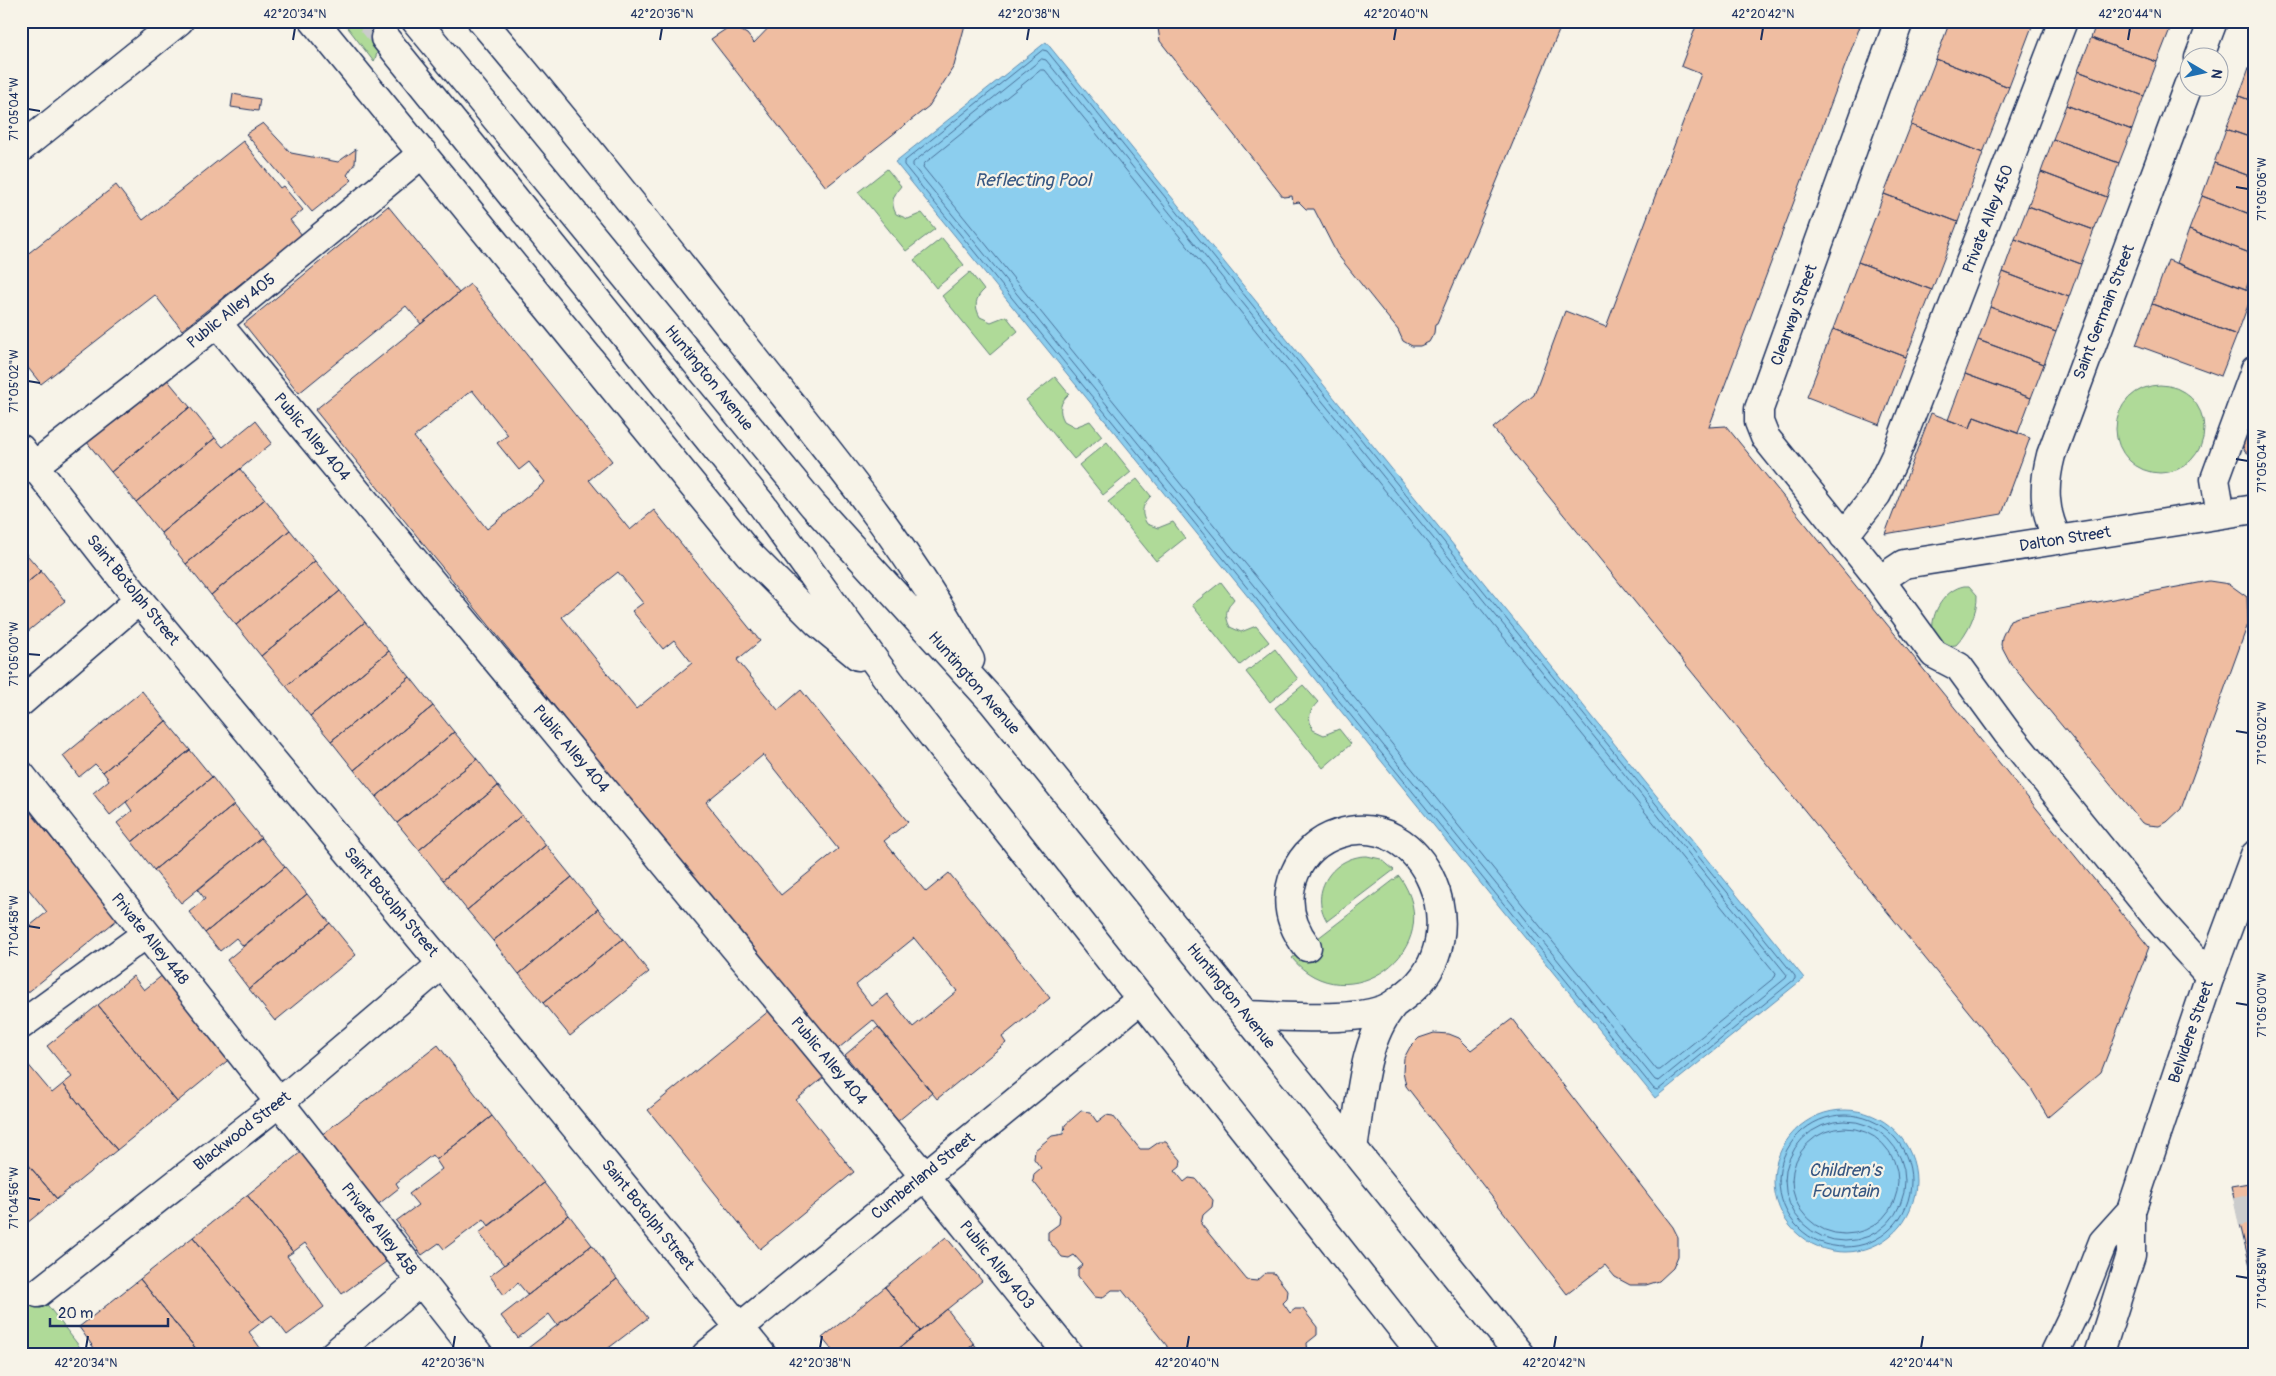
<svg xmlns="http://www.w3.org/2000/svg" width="2276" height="1376" font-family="Pangolin,sans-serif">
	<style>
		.green { fill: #afda98; stroke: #65847b }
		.water { fill: #8cceee; stroke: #5f8eb4 }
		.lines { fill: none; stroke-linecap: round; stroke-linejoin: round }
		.shore { stroke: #486f98; stroke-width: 1 }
		.building { fill: #efbda1; stroke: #1b2f5e; fill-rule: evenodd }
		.minor-tunnel { stroke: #cbcccc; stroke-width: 28; stroke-dasharray: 28 14; stroke-linecap: butt }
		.major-tunnel { stroke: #cbcccc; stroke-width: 28; stroke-dasharray: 28 14; stroke-linecap: butt }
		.minor-casing { stroke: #1b2f5e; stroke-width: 31 }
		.major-casing { stroke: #1b2f5e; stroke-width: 31 }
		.minor { stroke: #f7f3e8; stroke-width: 28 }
		.major { stroke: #f7f3e8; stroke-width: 28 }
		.ticks { fill: none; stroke: #1b2f5e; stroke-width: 2 }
		.labels { text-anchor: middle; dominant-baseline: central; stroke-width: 4.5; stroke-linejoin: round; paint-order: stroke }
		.street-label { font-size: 16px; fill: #1b2f5e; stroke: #f7f3e8 }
		.water-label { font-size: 18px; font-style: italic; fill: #375782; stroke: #f7f3e8 }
		.neatline { fill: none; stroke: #1b2f5e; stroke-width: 2 }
		.ticks-label { font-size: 12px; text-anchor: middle; fill: #1b2f5e }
	</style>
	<rect width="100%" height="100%" fill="#f7f3e8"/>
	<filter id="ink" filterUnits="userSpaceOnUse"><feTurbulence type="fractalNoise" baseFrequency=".02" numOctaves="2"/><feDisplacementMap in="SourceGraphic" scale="10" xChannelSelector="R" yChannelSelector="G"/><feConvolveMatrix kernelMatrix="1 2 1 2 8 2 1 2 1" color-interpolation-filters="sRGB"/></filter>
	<g filter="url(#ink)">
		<!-- green -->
		<path class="green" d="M349,21h56l-24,20 -7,21 -29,-38z
			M887,169l14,17c-8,10 -11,16 -5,28l12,5 14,-6 13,16 -29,22 -48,-59z
			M942,238l22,27 -28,23 -22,-28z
			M970,272l14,18c-9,8 -10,16 -4,27l11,5 15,-6 12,15 -28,24 -48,-59z
			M1055,377l14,17c-9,8 -11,16 -5,27l11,6 15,-6 12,15 -28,23 -48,-59z
			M2116 429a44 44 0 1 1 88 0a44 44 0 1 1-88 0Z
			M1107,442l24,30 -28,23 -24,-30z
			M1137,479l14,17c-9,9 -11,17 -4,28l11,4 15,-6 12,16 -29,23 -48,-59z
			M1221,582l13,17c-8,10 -10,16 -4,28l11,5 15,-6 13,16 -29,23 -48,-60z
			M1964,586h5l8,9c1,17 -10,39 -21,50 -39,6 -24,-53 8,-59z
			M1275,649l23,30 -28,23 -24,-30z
			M1303,685l15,17c-9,9 -11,16 -5,28l11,5 15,-6 12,15 -28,24 -48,-60z
			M1367,856l14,3 13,11 -67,51c-19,-30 7,-65 40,-65z
			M1399,876c54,74 -54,148 -107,82z
			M21,1271l65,84h-65z"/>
		<!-- water -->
		<path class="water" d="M1046,42l758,936 -149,120 -760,-936z
			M1774 1181a71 71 0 1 1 142 0a71 71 0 1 1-142 0Z"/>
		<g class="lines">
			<!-- shore -->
			<path class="shore" d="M1043,50l4,1 748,925v3l-137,111 -4,-1 -750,-924v-3z
				M1042,59l4,1 741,915 -1,3 -127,103 -4,-1 -742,-914v-3z
				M1041,70h4l731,904 -1,3 -115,93h-3l-734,-903 1,-3z
				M1779 1181a66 66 0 1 1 132 0a66 66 0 1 1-132 0Z
				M1785 1181a60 60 0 1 1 120 0a60 60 0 1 1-120 0Z
				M1792 1181a53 53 0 1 1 106 0a53 53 0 1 1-106 0Z"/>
		</g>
		<!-- building -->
		<path class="building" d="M775,21h191l-12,45 -25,40 -103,81 -115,-148 15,-10 10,-1 11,6 7,9z
			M1157,21h406l-87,211 -39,91 -2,1 -1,9 -5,9 -9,4h-8l-9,-5 -5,-11 -61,-76 -23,-45h-8l-7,-7 -6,1 -1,-7 -9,1 -123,-156z
			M1698,21h164l-153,406 17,-1 423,521 -48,125 -53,45 -18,-30 -537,-659 41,-33 31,-84 41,16 95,-253 -20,-8z
			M1950,21h84l-25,66 -73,-28z
			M2097,21h53l20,8 -13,33 -66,-24z
			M2150,21h22l-2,8z
			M2091,38l66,24 -13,34 -66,-25z
			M1936,59l73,28 -26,66 -72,-28z
			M2251,62l4,1v39l-16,-6z
			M2078,71l66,25 -12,34 -66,-25z
			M233,94l27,5 -2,12 -27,-4z
			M2239,96l16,6v37l-29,-10z
			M2066,105l66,25 -13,33 -66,-24z
			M263,123l28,30 47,9 18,-13 -1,14 -8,12 5,5 -40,32 -66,-78z
			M1911,125l72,28 -25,69 -74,-28z
			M2226,129l29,10v39l-41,-15z
			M2053,139l66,24 -12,34 -66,-25z
			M243,141l37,47 3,-2 20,24 -13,10 12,15 -120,95 -27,-35 -114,89 -20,-25v-100l95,-74 27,35z
			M2214,163l41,15v38l-53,-20z
			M2041,172l66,25 -13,33 -66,-24z
			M1884,194l74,28 -26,68 -74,-28z
			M2202,196l53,20v39l-66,-25z
			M388,206l71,87 -38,31 -15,-18 -107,87 -55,-69z
			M2028,206l66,24 -13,34 -66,-25z
			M2189,230l66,25v9l-9,25 -69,-26z
			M2015,239l66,25 -12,33 -66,-25z
			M2168,260l85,32 -16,43 -85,-31z
			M1858,262l74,28 -26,67 -73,-28z
			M2003,272l66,25 -13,35 -66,-25z
			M470,284l142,177 -23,19 41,50 24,-20 106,131 -23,19 41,50 23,-20 107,132 -24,19 42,51 23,-19 101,125 -48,39 4,6 -69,56 -64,-79 -39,32 -519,-642zM472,390l36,45 -11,8 22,27 10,-8 16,20 -58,47 -73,-92zM618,572l25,31 -11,8 31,38 11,-9 18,23 -56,46 -74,-92zM763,755l75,94 -57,46 -75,-93zM914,938l43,53 -44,36 -26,-33 -15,12 -16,-21z
			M2152,304l85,31 -16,41 -85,-31z
			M1990,307l66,25 -12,32 -66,-24z
			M1833,329l73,28 -26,68 -73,-28z
			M1978,340l66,24 -13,34 -66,-24z
			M1965,374l66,24 -13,35 -44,-16 -4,11 -22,-8z
			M165,377l25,30 -79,65 -25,-31z
			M2255,393v65l-10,-7 -5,-11z
			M190,407l25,31 -79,64 -25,-30z
			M1931,413l39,15 4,-11 56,21 -28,76 -117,20z
			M255,421l17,22 -111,90 -25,-31 79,-64 8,9z
			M240,469l25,30 -79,65 -25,-31z
			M265,499l25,31 -79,65 -25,-31z
			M290,530l25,31 -79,64 -25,-30z
			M21,548l20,23 -20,17z
			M315,561l25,30 -79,65 -25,-31z
			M41,571l24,30 -44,36v-49z
			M2209,581l20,3 18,13 1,27 -67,185 -14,13 -8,4 -11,-1 -6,-2 -131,-159 -10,-19 1,-8 8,-17 8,-3z
			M340,591l25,31 -79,64 -25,-30z
			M365,622l24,29 -79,65 -24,-30z
			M389,651l21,26 -79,64 -21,-25z
			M410,677l23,29 -79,64 -23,-29z
			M142,691l24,30 -63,51 -8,-8 -16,13 -16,-21z
			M433,706l21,26 -78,65 -22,-27z
			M166,721l24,29 -80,65 -17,-22 16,-13 -6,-8z
			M454,732l23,27 -80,64 -21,-26z
			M190,750l22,27 -80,65 -15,-19 15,-12 -6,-9z
			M477,759l21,27 -79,64 -22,-27z
			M212,777l22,28 -80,65 -22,-28z
			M498,786l24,29 -79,65 -24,-30z
			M21,801l97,118 -97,79v-65l26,-21 -26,-32z
			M234,805l27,33 -80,65 -27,-33z
			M522,815l24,30 -79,65 -24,-30z
			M261,838l24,29 -80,66 -16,-21 16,-13 -7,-9z
			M546,845l26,32 -79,64 -26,-31z
			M285,867l22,27 -64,52 -7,-8 -16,13 -15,-18z
			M572,877l26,32 -79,65 -26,-33z
			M307,894l23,29 -81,66 -22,-29z
			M598,909l25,30 -80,64 -24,-29z
			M330,923l26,32 -81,66 -26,-32z
			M623,939l26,33 -79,64 -27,-33z
			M164,974l68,83 -55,45 -79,-97 35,-29 11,14z
			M98,1005l79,97 -60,48 -54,-66 9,-7 -25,-31z
			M770,1010l54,67 -28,23 58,72 -94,77 -112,-139z
			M1512,1019l161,208 5,10v19l-5,12 -14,13 -13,4h-16l-15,-8 -10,-12 -38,29 -161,-208 -3,-15 1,-13 6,-11 9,-9 15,-5 15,1 10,4 12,12z
			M878,1027l54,66 -34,28 -53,-66z
			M438,1045l54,71 -56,44 -4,-5 -36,28 3,5 -28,22 -55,-71z
			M26,1062l26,31 11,-9 54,66 -60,49 -36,-43v-90z
			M1081,1111l9,1 7,10 9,-7 7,1 27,33h9l10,-7h7l15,18 -1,7 -5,4 9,11 5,-4 7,1 17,21 -1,7 -9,8 -2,9 46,56 10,1 9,-8h8l14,18 -1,8 -4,4 7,10 5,-4h8l14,18v8l-10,8 1,12h-142l1,-9 -45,-56h-10l-10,8 -7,-1 -17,-21v-7l5,-4 -9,-10 -5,3 -7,-1 -14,-17v-8l11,-8 1,-9 -27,-34 1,-7 7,-6 -7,-9 1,-9 17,-14 12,-2 1,-9z
			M492,1116l52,67 -55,43 -5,-7 -40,30 -5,-6 -17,12 -26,-34 22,-16 -9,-11 33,-25 -6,-9z
			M301,1152l85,110 -44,32 -37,-51 -12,9 -46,-57z
			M21,1156l36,43 -30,24 -6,-7z
			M2255,1182v105l-24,-101z
			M544,1183l25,32 -65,50 -25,-32z
			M247,1195l46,57 -6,4 37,51 -37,28 -15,-20 -10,7 -69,-85z
			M569,1215l23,30 -64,50 -10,-12 -14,12 -14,-19z
			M193,1237l69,85 -13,10 16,23h-64l-61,-76z
			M946,1237l36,44 -62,50 -35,-44z
			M592,1245l25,34 -60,46 -8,-11 -31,24 -17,-22z
			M140,1279l61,76h-102l-20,-28z
			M617,1279l31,39 -46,35 2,2h-85z
			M885,1287l35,44 -29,24h-55l-14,-17z
			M947,1309l27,35 -13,11h-70z
			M974,1344l9,11h-22z"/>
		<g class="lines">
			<!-- minor-tunnel -->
			<path class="minor-tunnel" d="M2236,1212l19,-4"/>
			<!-- major-tunnel -->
			<path class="major-tunnel" d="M371,21l14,17"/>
			<defs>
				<path id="minor" d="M1899,21l-140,388v13l6,15 115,143 54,74 25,13 49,67 146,180 56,62
					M2199,58l14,-37
					M217,323l732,883 120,149
					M21,449l118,151 303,364 320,391
					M35,465l182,-142 206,-170
					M2221,514l-6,-35 40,-109
					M1844,536l33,-42 18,-37 168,-436
					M2058,540c-15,-29 -15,-54 -7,-85l137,-369
					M1880,580l24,-16 351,-55
					M21,702l118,-102
					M21,775l458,580
					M1246,1015c37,1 103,7 136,-5 10,-3 17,-10 25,-16 73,-56 17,-189 -69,-160 -19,6 -35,20 -43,39 -11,27 -5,52 12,74
					M21,1025l125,-91
					M1353,1148c8,-45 9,-106 40,-143
					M38,1293l242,-191 162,-138
					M333,1355l87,-73
					M706,1355l435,-356"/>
				<path id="major" d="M314,21l434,532 70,70 40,33
					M416,21l397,484 179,196 528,654
					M482,21c90,106 176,215 262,324 81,102 164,200 226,315
					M385,38l377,467 128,177 533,673
					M21,148l158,-127
					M2054,1355l25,-52 24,-61 28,-31
					M2099,1355l32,-100v-44l79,-235 45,-121"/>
			</defs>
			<!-- minor casing -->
			<use href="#minor" class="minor-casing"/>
			<!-- major casing -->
			<use href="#major" class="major-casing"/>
			<!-- minor -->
			<use href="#minor" class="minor"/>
			<!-- major -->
			<use href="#major" class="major"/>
		</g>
	</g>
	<!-- ticks -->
	<path class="ticks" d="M293,40l2,-12M660,40l2,-12M1027,40l2,-12M1394,40l2,-12M1761,40l2,-12M2128,40l2,-12M28,109l12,2M2236,187l12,2M28,381l12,2M2236,459l12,2M28,654l12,1M2236,731l12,2M28,926l12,2M2236,1003l12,2M28,1198l12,2M2236,1276l12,2M86,1348l2,-12M453,1348l2,-12M820,1348l2,-12M1187,1348l2,-12M1554,1348l2,-12M1921,1348l2,-12"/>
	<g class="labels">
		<!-- street labels -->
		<g class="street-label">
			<text transform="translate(1988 219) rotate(-69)">Private Alley 450</text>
			<text transform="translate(231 311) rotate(-39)">Public Alley 405</text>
			<text transform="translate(2104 312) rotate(-69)">Saint Germain Street</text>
			<text transform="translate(1794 315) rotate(-70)">Clearway Street</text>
			<text transform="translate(709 378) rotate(51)">Huntington Avenue</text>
			<text transform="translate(312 437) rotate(50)">Public Alley 404</text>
			<text transform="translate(2065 539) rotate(-9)">Dalton Street</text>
			<text transform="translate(133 590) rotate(51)">Saint Botolph Street</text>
			<text transform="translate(974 683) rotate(49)">Huntington Avenue</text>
			<text transform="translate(571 749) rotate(50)">Public Alley 404</text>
			<text transform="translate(391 902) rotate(50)">Saint Botolph Street</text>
			<text transform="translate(150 939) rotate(51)">Private Alley 448</text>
			<text transform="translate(1231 996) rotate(51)">Huntington Avenue</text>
			<text transform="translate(2191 1032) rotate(-71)">Belvidere Street</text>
			<text transform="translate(829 1061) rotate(50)">Public Alley 404</text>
			<text transform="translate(242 1131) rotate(-38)">Blackwood Street</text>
			<text transform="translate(923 1176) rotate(-39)">Cumberland Street</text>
			<text transform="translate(648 1215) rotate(51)">Saint Botolph Street</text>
			<text transform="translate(379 1229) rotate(52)">Private Alley 458</text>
			<text transform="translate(997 1265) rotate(51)">Public Alley 403</text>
		</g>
		<!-- water labels -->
		<g class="water-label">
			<text x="1033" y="180">Reflecting Pool</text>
			<text x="1845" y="1170">Children's<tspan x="1845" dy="21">Fountain</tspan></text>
		</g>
	</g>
	<!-- margin -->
	<rect width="2276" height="1376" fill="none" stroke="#f7f3e8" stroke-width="55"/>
	<!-- north arrow -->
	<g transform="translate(2204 72) rotate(99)"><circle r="24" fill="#f7f3e8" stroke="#9fa5b1"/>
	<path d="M0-4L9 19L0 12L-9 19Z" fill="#1f6fb2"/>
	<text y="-8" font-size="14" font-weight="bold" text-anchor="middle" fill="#1b2f5e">N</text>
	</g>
	<!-- scale -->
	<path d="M50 1318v8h118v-8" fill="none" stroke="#1b2f5e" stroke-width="2.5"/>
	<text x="58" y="1318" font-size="15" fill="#1b2f5e" stroke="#f7f3e8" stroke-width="4" paint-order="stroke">20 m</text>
	<rect x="28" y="28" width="2220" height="1320" class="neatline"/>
	<g class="ticks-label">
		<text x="295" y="18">42°20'34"N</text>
		<text x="662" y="18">42°20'36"N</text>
		<text x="1029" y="18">42°20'38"N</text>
		<text x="1396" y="18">42°20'40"N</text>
		<text x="1763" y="18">42°20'42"N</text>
		<text x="2130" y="18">42°20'44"N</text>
		<text transform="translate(14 109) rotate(-90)" y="4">71°05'04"W</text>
		<text transform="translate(2262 189) rotate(-90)" y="4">71°05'06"W</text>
		<text transform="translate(14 381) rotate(-90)" y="4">71°05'02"W</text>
		<text transform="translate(2262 461) rotate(-90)" y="4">71°05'04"W</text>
		<text transform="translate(14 654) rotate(-90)" y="4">71°05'00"W</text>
		<text transform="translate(2262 733) rotate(-90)" y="4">71°05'02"W</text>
		<text transform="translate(14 926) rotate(-90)" y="4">71°04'58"W</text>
		<text transform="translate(2262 1005) rotate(-90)" y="4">71°05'00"W</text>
		<text transform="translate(14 1198) rotate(-90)" y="4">71°04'56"W</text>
		<text transform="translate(2262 1278) rotate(-90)" y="4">71°04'58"W</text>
		<text x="86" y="1367">42°20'34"N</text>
		<text x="453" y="1367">42°20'36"N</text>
		<text x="820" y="1367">42°20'38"N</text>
		<text x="1187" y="1367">42°20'40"N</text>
		<text x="1554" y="1367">42°20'42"N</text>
		<text x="1921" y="1367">42°20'44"N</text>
	</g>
</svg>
